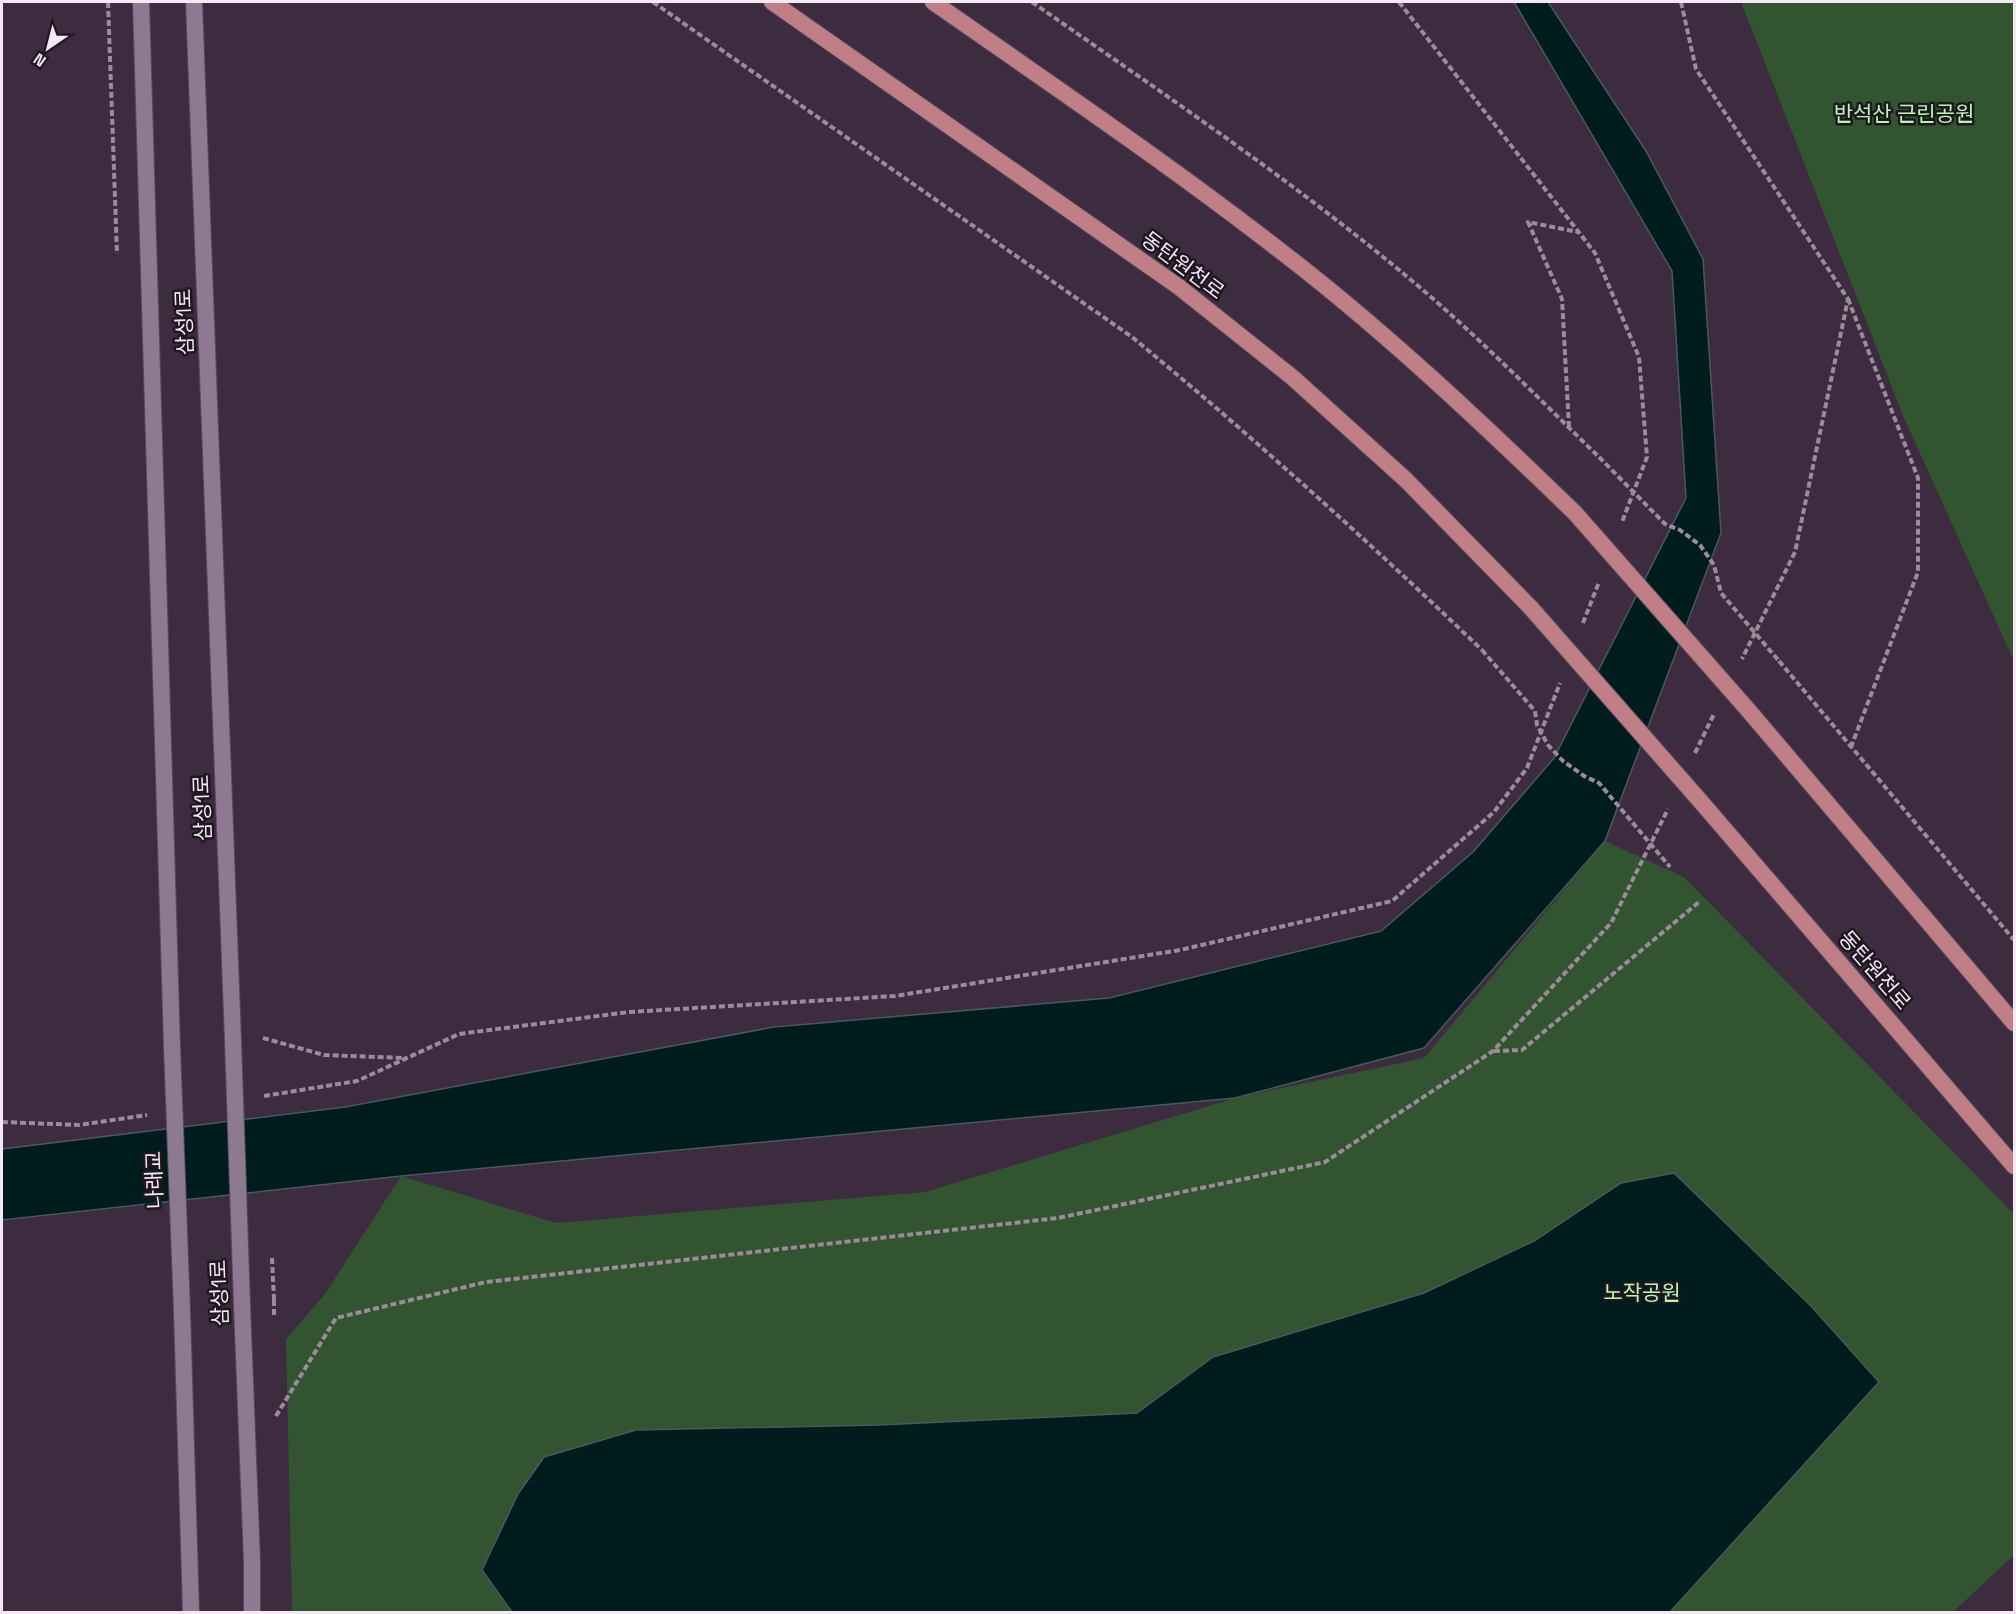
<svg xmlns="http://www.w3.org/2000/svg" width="2016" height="1614" font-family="'Space Grotesk','Noto Sans KR',sans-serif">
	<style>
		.green { fill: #325430 }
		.water { fill: #001c1d; stroke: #49595e; stroke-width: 1.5 }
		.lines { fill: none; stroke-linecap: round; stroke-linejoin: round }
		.tertiary-casing { stroke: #594a5b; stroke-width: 18 }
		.primary-casing { stroke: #594a5b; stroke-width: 18 }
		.path { stroke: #9b8c9c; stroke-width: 4; stroke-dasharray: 6 3; stroke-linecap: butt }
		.tertiary { stroke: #8d7990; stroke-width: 16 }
		.primary { stroke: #c07f87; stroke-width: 16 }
		.tertiary-bridge-casing { stroke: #594a5b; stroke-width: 18; stroke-linecap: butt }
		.primary-bridge-casing { stroke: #594a5b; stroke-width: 18; stroke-linecap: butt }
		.path-bridge { stroke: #9b8c9c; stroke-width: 4; stroke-dasharray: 6 3; stroke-linecap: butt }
		.tertiary-bridge { stroke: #8d7990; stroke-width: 16 }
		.primary-bridge { stroke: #c07f87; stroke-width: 16 }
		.labels { text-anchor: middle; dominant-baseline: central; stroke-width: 5; stroke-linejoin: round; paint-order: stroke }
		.park-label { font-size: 21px; fill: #b5f9af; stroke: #1f1720 }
		.street-label { font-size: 21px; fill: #f4e8f5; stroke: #1f1720 }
	</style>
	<rect width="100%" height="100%" fill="#3d2b3f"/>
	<!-- green -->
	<path class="green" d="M1741,2h273v659l-110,-243z
		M1605,841l79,36 330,337v341l-61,57h-1661l-6,-273 39,-45 76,-118 155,47 369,-31 310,-94 189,-40z"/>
	<!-- water -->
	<path class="water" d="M1514,2h34l98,149 57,108 18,274 -116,308 -181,207 -189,50 -834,78 -399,44v-71l343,-42 429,-80 335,-29 272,-67 92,-79 81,-94 132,-260 -14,-227z
		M1674,1173l137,133 68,76 -209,230h-1158l-30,-42 36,-76 26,-37 92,-27 243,-5 258,-12 76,-56 211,-64 110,-52 87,-58z"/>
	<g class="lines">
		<defs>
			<path id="tertiary" d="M141,2l31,1045
				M194,2l39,1039
				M242,1305l10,256v51
				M182,1311l9,301"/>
			<path id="primary" d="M772,2l407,285 113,90 114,103 125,128
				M933,2c119,83 240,165 354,254 102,79 196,168 288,257
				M1749,711l265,312
				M1702,803l312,363"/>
		</defs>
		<!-- tertiary casing -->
		<use href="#tertiary" class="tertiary-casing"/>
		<!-- primary casing -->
		<use href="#primary" class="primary-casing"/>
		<!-- path -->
		<path class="path" d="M108,2l9,252
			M653,2l479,335c121,100 237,205 350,313
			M1032,2c130,91 263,180 385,283 64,54 122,114 182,172
			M1399,2l196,251 44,104 8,100 -25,65
			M1681,2l15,67 152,230 -53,253 -53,107
			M1848,299l70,179v94l-67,175
			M1569,427l-7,-128 -34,-77 50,10
			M1583,623l16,-41
			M1779,661l235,279
			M1695,753l19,-39
			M263,1038l61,17 81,3
			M1494,1051l28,-1 177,-148
			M264,1096l93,-15 102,-47 170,-22 266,-16 285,-46 212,-49 102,-89 33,-44 33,-85
			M2,1122l77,3 68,-10
			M274,1300v17
			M276,1416l60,-98 150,-36 572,-64 267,-56 168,-111 118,-128 57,-114"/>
		<!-- tertiary -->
		<use href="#tertiary" class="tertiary"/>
		<!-- primary -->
		<use href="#primary" class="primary"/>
		<defs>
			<path id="tertiary-bridge" d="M233,1041l9,264
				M172,1047l10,264"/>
			<path id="primary-bridge" d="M1575,513l174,198
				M1531,608l171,195"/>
		</defs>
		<!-- tertiary-bridge casing -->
		<use href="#tertiary-bridge" class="tertiary-bridge-casing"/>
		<!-- primary-bridge casing -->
		<use href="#primary-bridge" class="primary-bridge-casing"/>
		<!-- path-bridge -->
		<path class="path-bridge" d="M1599,457l66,67 15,6 20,15 14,20 7,28 58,68
			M1482,650l53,61 2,14 11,20 15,16 21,15 15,7 71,84
			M272,1258l2,42"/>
		<!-- tertiary-bridge -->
		<use href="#tertiary-bridge" class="tertiary-bridge"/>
		<!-- primary-bridge -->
		<use href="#primary-bridge" class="primary-bridge"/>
	</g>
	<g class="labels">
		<!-- park labels -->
		<g class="park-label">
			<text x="1904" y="113">반석산 근린공원</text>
			<text x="1642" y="1292">노작공원</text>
		</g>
		<!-- street labels -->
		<g class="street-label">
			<text transform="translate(1183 265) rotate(37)">동탄원천로</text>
			<text transform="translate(184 322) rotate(-92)">삼성1로</text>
			<text transform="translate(202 808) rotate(-92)">삼성1로</text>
			<text transform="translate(1875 970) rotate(49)">동탄원천로</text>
			<text transform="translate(154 1180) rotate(-92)">나래교</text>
			<text transform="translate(219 1293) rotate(-92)">삼성1로</text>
		</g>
	</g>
	<!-- border -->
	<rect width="2016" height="1614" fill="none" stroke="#f4e8f5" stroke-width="6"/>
	<!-- north arrow -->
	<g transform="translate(48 48) rotate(215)" stroke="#1f1720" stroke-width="4.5" paint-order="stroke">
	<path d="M0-4.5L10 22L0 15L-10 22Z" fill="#f4e8f5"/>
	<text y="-9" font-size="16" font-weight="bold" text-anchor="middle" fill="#f4e8f5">N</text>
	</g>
</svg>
